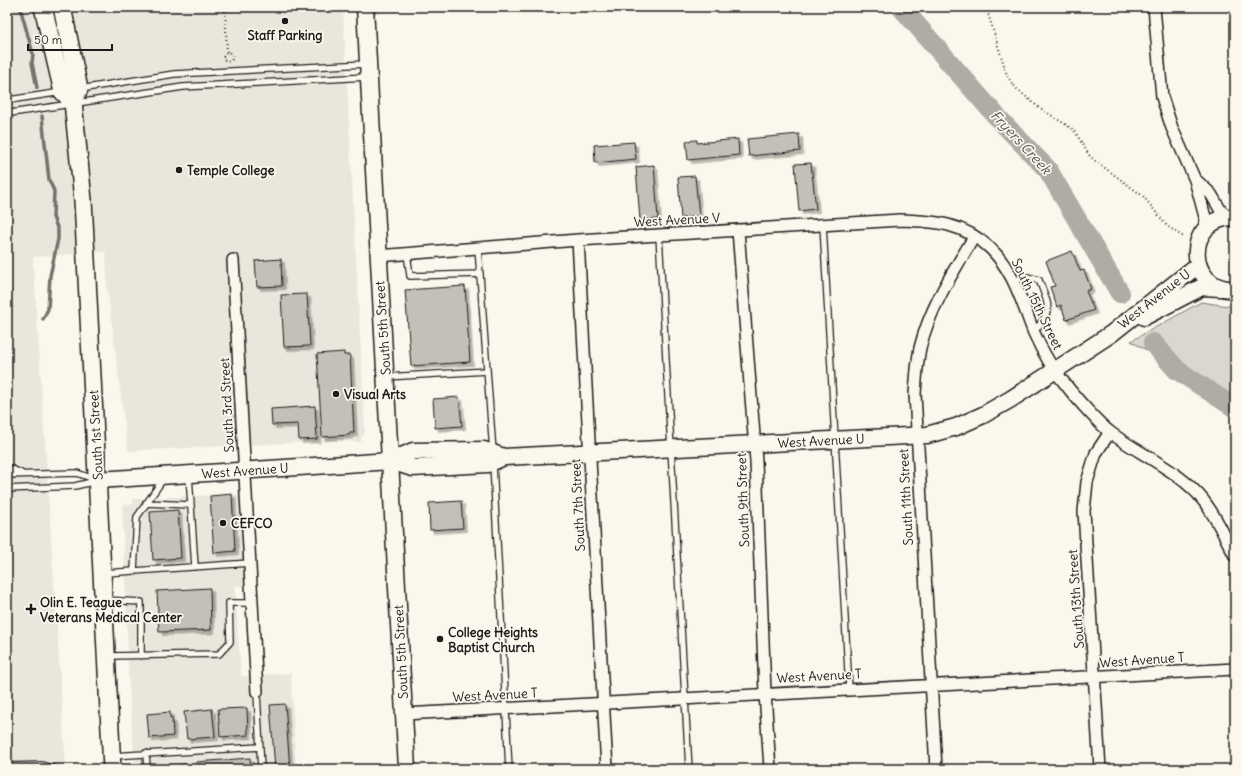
<svg xmlns="http://www.w3.org/2000/svg" width="1242" height="776" font-family="Delius,sans-serif">
	<style>
		.built { fill: #eae6dc }
		.green { fill: #dad7ce; stroke: #7b7a75 }
		.lines { fill: none; stroke-linecap: round; stroke-linejoin: round }
		.stream { stroke: #74726e; stroke-width: 3.5 }
		.river { stroke: #afaca5; stroke-width: 20 }
		.building { fill: #c3c0b8; stroke: #1c1c1c; filter: url(#shadow) }
		.lane-casing { stroke: #1c1c1c; stroke-width: 8 }
		.street-casing { stroke: #1c1c1c; stroke-width: 14 }
		.secondary-casing { stroke: #1c1c1c; stroke-width: 19 }
		.primary-casing { stroke: #1c1c1c; stroke-width: 20 }
		.path { stroke: #1c1c1c; stroke-width: 2; stroke-dasharray: 1 3; stroke-linecap: butt }
		.lane { stroke: #fbf7ec; stroke-width: 5.5 }
		.street { stroke: #fbf7ec; stroke-width: 11 }
		.secondary { stroke: #fbf7ec; stroke-width: 16 }
		.primary { stroke: #fbf7ec; stroke-width: 17 }
		.poi-dot { fill: #1c1c1c; stroke: #fbf7ec; stroke-width: 1.5 }
		.labels { text-anchor: middle; dominant-baseline: central; stroke-width: 3.5; stroke-linejoin: round; paint-order: stroke }
		.poi-label { font-size: 13px; font-weight: bold; fill: #1c1c1c; stroke: #fbf7ec; text-anchor: start }
		.street-label { font-size: 13px; fill: #1c1c1c; stroke: #fbf7ec }
		.water-label { font-size: 14px; font-style: italic; fill: #575653; stroke: #fbf7ec }
	</style>
	<defs>
		<filter id="shadow"><feDropShadow dx="3.5" dy="3.5" stdDeviation="0" flood-color="#0004"/></filter>
	</defs>
	<rect width="100%" height="100%" fill="#fbf7ec"/>
	<filter id="ink" filterUnits="userSpaceOnUse"><feTurbulence type="fractalNoise" baseFrequency=".025" numOctaves="2"/><feDisplacementMap in="SourceGraphic" scale="8" xChannelSelector="R" yChannelSelector="G"/><feConvolveMatrix kernelMatrix="1 2 1 2 8 2 1 2 1" color-interpolation-filters="sRGB"/></filter>
	<g filter="url(#ink)">
		<!-- built -->
		<path class="built" d="M7,7h336l22,424 -5,11 -33,-1 -199,10 -21,-165 -1,-34 -73,5 33,512h-59z
			M240,494l7,92h-12l6,90 50,-3 5,96h-161l-6,-83 -7,-181 11,-1v-5z"/>
		<!-- green -->
		<path class="green" d="M1201,302l34,5v98l-21,-14 -83,-50z"/>
		<g class="lines">
			<!-- stream -->
			<path class="stream" d="M20,7l13,47 -1,9 5,25
				M42,116l7,64 5,11 -1,26 5,13v9l-8,37 -2,33 -5,10
				M1223,400l12,-9"/>
			<!-- river -->
			<path class="river" d="M901,7l97,111 50,52 72,123
				M1153,343l24,27 58,38"/>
		</g>
		<!-- building -->
		<path class="building" d="M799,134l1,17 -51,5 -2,-17z
			M738,139l1,16 -51,5 -2,-19 11,-1v3z
			M634,142l2,17 -41,4 -1,-18z
			M811,163l5,46 -17,2 -4,-47z
			M654,165l4,54 -18,1 -4,-53z
			M695,176l4,40 -18,2 -3,-41z
			M1072,251l8,20 4,-1 7,19 -5,2 8,19 -28,10 -5,-15 -4,2 -7,-20 5,-1 -9,-25z
			M281,259l1,27 -25,1 -2,-26z
			M465,286l5,76 -59,4 -6,-76z
			M307,294l3,52 -26,1 -3,-52z
			M344,352v3h6l4,78h-5v2l-27,2 -5,-83z
			M459,397l3,29 -27,2 -2,-29z
			M315,406l2,33 -18,1 -1,-16 -26,1 -1,-16z
			M232,494l3,57 -21,2 -4,-57z
			M461,501l2,27 -33,2 -1,-27z
			M178,510l3,48 -28,2 -3,-48z
			M210,588l1,42 -52,2 -2,-41z
			M285,704l5,65h-15l-5,-64z
			M247,708l1,27 -28,2 -2,-28z
			M212,709l3,28 -28,2 -3,-27z
			M170,712v6h2l1,18 -24,2 -2,-24z
			M250,758l1,11h-55v-7z
			M185,764v5h-23v-3z"/>
		<g class="lines">
			<defs>
				<path id="lane" d="M80,89l94,-15 192,-10
					M9,100l53,-8
					M11,113l172,-26 184,-10
					M823,225l26,464
					M659,235l30,534
					M478,248l15,203
					M407,253l3,23 70,-2
					M1013,281l14,-4 12,3c10,27 15,28 -5,52
					M386,377l101,-6
					M493,464l16,305
					M7,467l14,6
					M7,475l70,-2 17,6
					M189,475l6,92
					M7,489l68,-3 21,-5
					M146,503l45,2
					M134,571l3,-54 27,-39
					M105,573l145,-10
					M104,600l37,2v54
					M109,656l110,-2 11,-12 -1,-39h23
					M257,692l4,77
					M146,753l1,16
					M112,756l148,-9
					M7,766l35,-1 13,4"/>
				<path id="street" d="M1154,7l8,90 10,31 23,52 10,37v12
					M1196,180l15,14 10,17 7,6
					M738,230l18,231 9,232 5,76
					M578,240l29,529
					M378,256l200,-16 322,-20c35,1 63,3 90,28 24,23 32,55 44,85 8,18 19,37 32,52 10,13 33,39 45,48 29,21 62,35 87,61 16,18 26,41 37,62
					M233,260l24,432
					M404,714l831,-45
					M936,769l-21,-375c1,-15 2,-31 5,-46 10,-41 33,-76 54,-111
					M1100,769l-16,-258 3,-29 9,-29 14,-21"/>
				<path id="secondary" d="M365,7l42,762
					M1235,217c-53,0 -49,75 0,72
					M1144,317l58,-30 19,1
					M391,461l21,7 76,-4 16,-7
					M98,480l293,-19 22,-10 71,-1 20,7 423,-22 29,-8 27,-12 28,-16 100,-65 87,-69"/>
				<path id="primary" d="M43,7l20,85 10,10
					M62,7l17,82 -6,13 10,98 29,569"/>
			</defs>
			<!-- lane casing -->
			<use href="#lane" class="lane-casing"/>
			<!-- street casing -->
			<use href="#street" class="street-casing"/>
			<!-- secondary casing -->
			<use href="#secondary" class="secondary-casing"/>
			<!-- primary casing -->
			<use href="#primary" class="primary-casing"/>
			<!-- path -->
			<path class="path" d="M225,7l2,46
				M986,7l21,68 4,7 6,7 20,17 37,24 15,25 5,5 49,36 24,30 18,12
				M223.5 57a4.5 4.5 0 1 1 9 0a4.5 4.5 0 1 1-9 0Z
				M1232,301l1,25 2,7"/>
			<!-- lane -->
			<use href="#lane" class="lane"/>
			<!-- street -->
			<use href="#street" class="street"/>
			<!-- secondary -->
			<use href="#secondary" class="secondary"/>
			<!-- primary -->
			<use href="#primary" class="primary"/>
		</g>
	</g>
	<!-- markers -->
	<g class="poi-dot">
		<circle cx="285" cy="21" r="4"/>
		<circle cx="179" cy="170" r="4"/>
		<circle cx="336" cy="394" r="4"/>
		<circle cx="223" cy="523" r="4"/>
		<path d="M29 603h4v4h4v4h-4v4h-4v-4h-4v-4h4z"/>
		<circle cx="440" cy="639" r="4"/>
	</g>
	<g class="labels">
		<!-- poi labels -->
		<g class="poi-label">
			<text x="285" y="35" text-anchor="middle">Staff Parking</text>
			<text x="187" y="170">Temple College</text>
			<text x="344" y="394">Visual Arts</text>
			<text x="231" y="523">CEFCO</text>
			<text x="40" y="602">Olin E. Teague<tspan x="40" dy="15">Veterans Medical Center</tspan></text>
			<text x="448" y="632">College Heights<tspan x="448" dy="15">Baptist Church</tspan></text>
		</g>
		<!-- street labels -->
		<g class="street-label">
			<text transform="translate(677 220) rotate(-3)">West Avenue V</text>
			<text transform="translate(1154 299) rotate(-38)">West Avenue U</text>
			<text transform="translate(1037 304) rotate(64)">South 15th Street</text>
			<text transform="translate(383 328) rotate(-94)">South 5th Street</text>
			<text transform="translate(227 405) rotate(-93)">South 3rd Street</text>
			<text transform="translate(96 435) rotate(-93)">South 1st Street</text>
			<text transform="translate(821 441) rotate(-3)">West Avenue U</text>
			<text transform="translate(245 471) rotate(-4)">West Avenue U</text>
			<text transform="translate(906 497) rotate(-93)">South 11th Street</text>
			<text transform="translate(743 500) rotate(-92)">South 9th Street</text>
			<text transform="translate(578 505) rotate(-93)">South 7th Street</text>
			<text transform="translate(1076 599) rotate(-94)">South 13th Street</text>
			<text transform="translate(401 652) rotate(-93)">South 5th Street</text>
			<text transform="translate(1142 660) rotate(-4)">West Avenue T</text>
			<text transform="translate(819 676) rotate(-3)">West Avenue T</text>
			<text transform="translate(495 695) rotate(-3)">West Avenue T</text>
		</g>
		<!-- water labels -->
		<g class="water-label">
			<text transform="translate(1021 142) rotate(47)">Fryers Creek</text>
		</g>
	</g>
	<!-- margin -->
	<rect width="1242" height="776" fill="none" stroke="#fbf7ec" stroke-width="24"/>
	<rect x="12" y="12" width="1218" height="752" fill="none" stroke="#1c1c1c" stroke-width="1.5" filter="url(#ink)"/>
	<!-- scale -->
	<path d="M28 44v6h84v-6" fill="none" stroke="#1c1c1c" stroke-width="2"/>
	<text x="34" y="44" font-size="12" fill="#1c1c1c" stroke="#fbf7ec" stroke-width="3" paint-order="stroke">50 m</text>
</svg>
